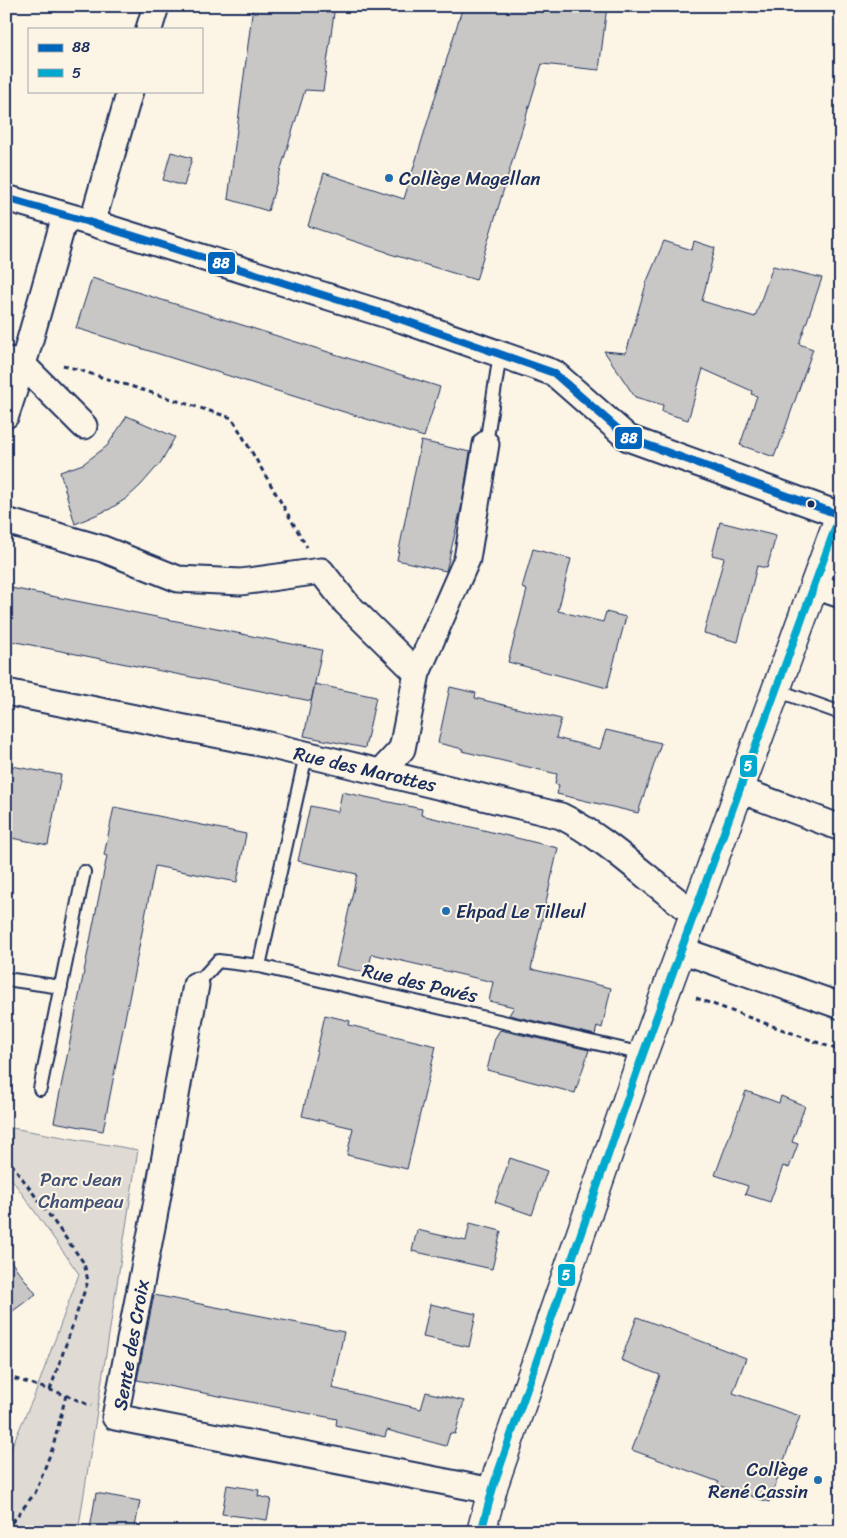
<svg xmlns="http://www.w3.org/2000/svg" width="847" height="1538" font-family="Sriracha,sans-serif">
	<style>
		.green { fill: #dfdbd4; stroke: #7d8599 }
		.building { fill: #c8c7c6; stroke: #1b2f5e }
		.lines { fill: none; stroke-linecap: round; stroke-linejoin: round }
		.lane-casing { stroke: #1b2f5e; stroke-width: 16 }
		.street-casing { stroke: #1b2f5e; stroke-width: 29 }
		.secondary-casing { stroke: #1b2f5e; stroke-width: 31 }
		.path { stroke: #1b2f5e; stroke-width: 3; stroke-dasharray: 5 4; stroke-linecap: butt }
		.lane { stroke: #fcf5e5; stroke-width: 12 }
		.street { stroke: #fcf5e5; stroke-width: 25 }
		.secondary { stroke: #fcf5e5; stroke-width: 28 }
		.bus-1-casing { stroke: #fcf5e5; stroke-width: 11 }
		.bus-2-casing { stroke: #fcf5e5; stroke-width: 11 }
		.bus-1 { stroke: #0065bd; stroke-width: 8 }
		.bus-2 { stroke: #00a9ce; stroke-width: 8 }
		.poi-dot { fill: #1f6fb2; stroke: #fcf5e5; stroke-width: 2 }
		.bus-dot { fill: #1b2f5e; stroke: #fcf5e5; stroke-width: 2 }
		.labels { text-anchor: middle; dominant-baseline: central; stroke-width: 4; stroke-linejoin: round; paint-order: stroke }
		.poi-label { font-size: 19px; fill: #1b2f5e; stroke: #fcf5e5; text-anchor: start }
		.street-label { font-size: 19px; fill: #1b2f5e; stroke: #fcf5e5 }
		.park-label { font-size: 19px; fill: #425176; stroke: #fcf5e5 }
		.line-badge { stroke: #fcf5e5; stroke-width: 2 }
		.badge-label { font-size: 14px; text-anchor: middle; font-weight: bold; fill: #fff }
	</style>
	<rect width="100%" height="100%" fill="#fcf5e5"/>
	<filter id="ink" filterUnits="userSpaceOnUse"><feTurbulence type="fractalNoise" baseFrequency=".02" numOctaves="2"/><feDisplacementMap in="SourceGraphic" scale="10" xChannelSelector="R" yChannelSelector="G"/><feConvolveMatrix kernelMatrix="1 2 1 2 8 2 1 2 1" color-interpolation-filters="sRGB"/></filter>
	<g filter="url(#ink)">
		<!-- green -->
		<path class="green" d="M6,1127l132,23 -60,382h-72v-73l29,-65 44,-120 -73,-103z"/>
		<!-- building -->
		<path class="building" d="M253,6h82l-12,85 -18,-1 -37,121 -40,-12z
			M463,6h144l-8,64 -57,-6 -66,216 -89,-27v-1l-79,-26 16,-53 80,26z
			M171,152l21,6 -8,28 -21,-6z
			M664,241l28,9 2,-9 21,7 -13,53 53,16 18,-51 49,12 -23,66 14,5 -35,100h-1l-3,8 -34,-12 17,-49 -6,-2 1,-3 -49,-22 -15,51 -26,-8 1,-7 -28,-8 -31,-46 22,2 21,-72z
			M92,278l348,109 -16,50 -348,-109z
			M127,416l48,21 -14,25 -20,23 -14,13 -17,11 -35,15 -15,-52 23,-8 24,-18z
			M421,441l49,11 -8,52 -16,67 -49,-11z
			M720,522l56,14 -9,32 -10,-2 -19,76 -34,-9 20,-75 -12,-3z
			M533,549l38,10 -13,52 45,11 3,-10 20,5 -19,71 -99,-26 19,-72 -5,-2z
			M6,587l316,63 -11,51 -305,-61z
			M315,684l61,13 -11,51 -61,-12z
			M450,687l26,6 -1,5 86,21 -5,19 44,11 6,-19 55,13 -23,70 -81,-19 2,-9 -4,-1 2,-10 -95,-23 1,-2 -25,-6z
			M6,765l55,10 -13,70 -42,-8z
			M342,792l80,17 -1,6 137,33 -27,121 80,19 -9,40 -5,-2 -2,9 -86,-20 5,-8 -25,-6 4,-19 -121,-28 -5,19 -31,-7 21,-92 -59,-13 12,-55 28,6z
			M114,807l132,27 -9,48 -82,-16 -52,265 -49,-9 53,-266 -3,-1z
			M325,1015l25,6 -1,4 87,21 -29,123 -60,-14 6,-27 -51,-12z
			M500,1030l89,20 -14,43 -88,-23 8,-32z
			M746,1091l33,12 2,-7 24,10 -13,36 6,2 -9,24 -6,-2 -13,36 -25,-8 3,-8 -33,-11z
			M510,1158l37,13 -15,44 -37,-13z
			M470,1223l31,8 -9,38 -80,-18 5,-21 49,11z
			M6,1255l30,39 -30,22z
			M154,1295l190,37 -12,56 89,21 5,-17 38,9 -9,33 -5,-1 -4,13 -59,-16 -2,7 -49,-12 1,-6 -200,-39z
			M430,1304l46,10 -7,33 -46,-10z
			M637,1317l109,41 -13,35 67,23 -31,86 -52,-17 2,-3 -87,-32 28,-75 -39,-15z
			M227,1485l32,5 -1,6 13,3 -4,21 -45,-6z
			M96,1493l44,8 -6,31h-25l-19,-3z"/>
		<g class="lines">
			<defs>
				<path id="lane" d="M486,444l14,-90
					M776,690l65,23
					M259,966l47,-211
					M6,979l55,8
					M196,985l22,-24 41,5 384,88
					M40,1089l44,-217"/>
				<path id="street" d="M149,29l7,-23
					M6,198l86,25 311,97 151,53 74,65 212,77
					M92,223l38,-132
					M9,360l13,4 62,62
					M6,415l20,-61 39,-138
					M6,521l97,28 75,30 63,3 80,-11 25,32 71,70
					M814,586l27,9
					M6,692l258,52 297,72c47,23 90,67 134,98
					M381,772l21,-23 15,-76 50,-114 19,-115
					M740,790l101,38
					M681,950l160,56
					M196,985l-42,232 -39,200 377,74"/>
				<path id="secondary" d="M481,1532l13,-48 149,-430 198,-542"/>
			</defs>
			<!-- lane casing -->
			<use href="#lane" class="lane-casing"/>
			<!-- street casing -->
			<use href="#street" class="street-casing"/>
			<!-- secondary casing -->
			<use href="#secondary" class="secondary-casing"/>
			<!-- path -->
			<path class="path" d="M63,365l169,53 75,129
				M696,998l145,53
				M6,1156l78,107 4,18 -38,109
				M6,1376l60,19 -13,52 -18,46 -29,37
				M66,1395l25,11"/>
			<!-- lane -->
			<use href="#lane" class="lane"/>
			<!-- street -->
			<use href="#street" class="street"/>
			<!-- secondary -->
			<use href="#secondary" class="secondary"/>
			<defs>
				<path id="bus-1" d="M6,198l86,25 311,97 151,53 74,65 212,77"/>
				<path id="bus-2" d="M481,1532l13,-48 149,-430 198,-542"/>
			</defs>
			<!-- bus-1 casing -->
			<use href="#bus-1" class="bus-1-casing"/>
			<!-- bus-2 casing -->
			<use href="#bus-2" class="bus-2-casing"/>
			<!-- bus-1 -->
			<use href="#bus-1" class="bus-1"/>
			<!-- bus-2 -->
			<use href="#bus-2" class="bus-2"/>
		</g>
	</g>
	<!-- markers -->
	<g class="poi-dot">
		<circle cx="389" cy="178" r="5"/>
		<circle cx="446" cy="911" r="5"/>
		<circle cx="818" cy="1480" r="5"/>
	</g>
	<circle class="bus-dot" cx="811" cy="504" r="4.5"/>
	<g class="labels">
		<!-- poi labels -->
		<g class="poi-label">
			<text x="399" y="178">Collège Magellan</text>
			<text x="456" y="911">Ehpad Le Tilleul</text>
			<text x="808" y="1469" text-anchor="end">Collège<tspan x="808" dy="22">René Cassin</tspan></text>
		</g>
		<!-- street labels -->
		<g class="street-label">
			<text transform="translate(365 769) rotate(13)">Rue des Marottes</text>
			<text transform="translate(420 983) rotate(13)">Rue des Pavés</text>
			<text transform="translate(131 1345) rotate(-80)">Sente des Croix</text>
		</g>
		<!-- park labels -->
		<g class="park-label">
			<text x="81" y="1179">Parc Jean<tspan x="81" dy="22">Champeau</tspan></text>
		</g>
	</g>
	<g class="line-badge">
		<rect x="207" y="251" width="29" height="24" rx="5" fill="#0065bd"/>
		<rect x="614" y="426" width="29" height="24" rx="5" fill="#0065bd"/>
		<rect x="739" y="754" width="19" height="24" rx="5" fill="#00a9ce"/>
		<rect x="557" y="1263" width="19" height="24" rx="5" fill="#00a9ce"/>
	</g>
	<g class="badge-label">
		<text x="221" y="268">88</text>
		<text x="629" y="443">88</text>
		<text x="748" y="771">5</text>
		<text x="566" y="1280">5</text>
	</g>
	<!-- margin -->
	<rect width="847" height="1538" fill="none" stroke="#fcf5e5" stroke-width="25"/>
	<rect x="12" y="12" width="822" height="1513" fill="none" stroke="#1b2f5e" stroke-width="2" filter="url(#ink)"/>
	<!-- legend -->
	<rect x="28" y="28" width="175" height="65" fill="#fcf5e5" stroke="#a2a6af"/>
	<rect x="38" y="44" width="25" height="8" fill="#0065bd" stroke="#a2a6af"/>
	<text x="72" y="52" font-size="15" fill="#1b2f5e">88</text>
	<rect x="38" y="69" width="25" height="8" fill="#00a9ce" stroke="#a2a6af"/>
	<text x="72" y="78" font-size="15" fill="#1b2f5e">5</text>
</svg>
